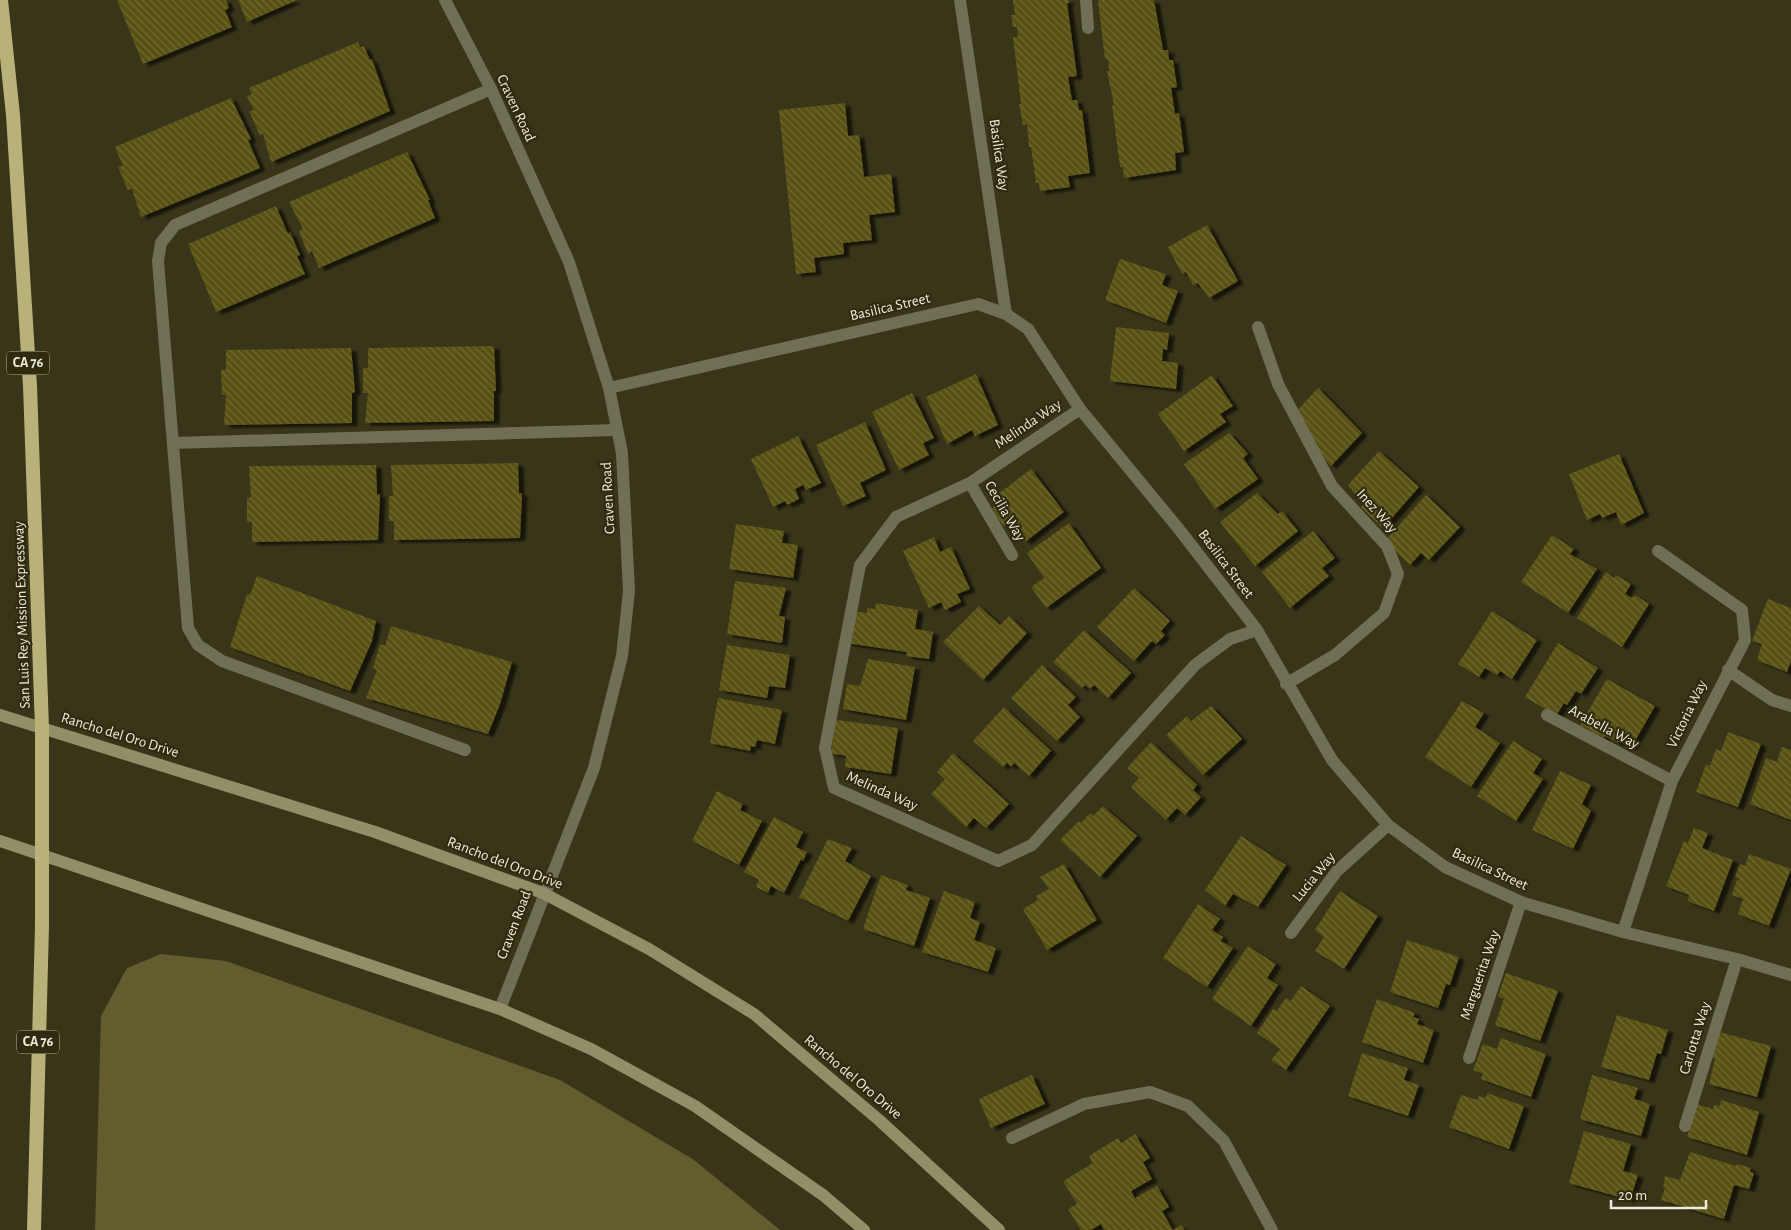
<svg xmlns="http://www.w3.org/2000/svg" width="1791" height="1230" font-family="'Alegreya Sans',sans-serif">
	<style>
		.green { fill: #625c2f }
		.building { fill: url(#building-back-hatch); filter: url(#shadow) }
		.lines { fill: none; stroke-linecap: round; stroke-linejoin: round }
		.service { stroke: #716e56; stroke-width: 12 }
		.minor { stroke: #716e56; stroke-width: 12 }
		.secondary { stroke: #928e67; stroke-width: 12 }
		.trunk { stroke: #b8b179; stroke-width: 14 }
		.labels { text-anchor: middle; dominant-baseline: central; stroke-width: 4.5; stroke-linejoin: round; paint-order: stroke }
		.shield { fill: #2f2b0f; stroke: #b4b19e; stroke-width: 1 }
		.shield-label { font-size: 14px; font-weight: bold; fill: #edebdb }
		.street-label { font-size: 15px; fill: #edebdb; stroke: #2f2b0f }
	</style>
	<defs>
		<pattern id="building-back-hatch" width="6" height="6" patternUnits="userSpaceOnUse" patternTransform="scale(1.25)"><rect width="6" height="6" fill="#595112"/><path d="M-1 5l2 2M0 0l6 6M5-1l2 2" fill="none" stroke="#716a34"/></pattern>
		<filter id="shadow"><feDropShadow dx="5.5" dy="3" stdDeviation="1" flood-color="#0009"/></filter>
	</defs>
	<rect width="100%" height="100%" fill="#393519"/>
	<!-- green -->
	<path class="green" d="M161,954l65,7 334,119 134,80 86,70h-685l6,-214 26,-48z"/>
	<!-- building -->
	<path class="building" d="M117,0h109l3,8 -4,2 7,17 -89,37z
		M238,0h59l-50,22z
		M1013,0h56v3h-2l10,73 -9,1 4,23h5l2,10h3l8,63 -22,3 2,11 -30,4 -1,-8h-3l-5,-36h-2l-2,-23 -4,1 -4,-21h2l-8,-67h5l-1,-10h-4l-2,-12h4z
		M1098,0h56l9,50h5l1,10h4l4,27 -6,1 4,26 4,-1 5,39 -9,1 1,17 -52,8 -1,-11h-3l-8,-62h2l-7,-34h2l-1,-12h-3z
		M358,42l2,5 4,-1 6,14 2,-1 18,52 -119,51 -8,-28 -3,1 -11,-24 5,-1 -7,-14 5,-2 -3,-6z
		M231,98l20,41 -3,1 12,28 -119,49 -9,-28 -4,1 -10,-23 5,-1 -8,-19z
		M845,103l3,33 11,-1 5,42 27,-3 4,38 -26,3 3,25 -29,3 1,11 -30,4 2,14 -20,2 -17,-164z
		M407,152l23,48h-2l7,18 -116,50 -7,-17 -4,3 -9,-23 4,-2 -14,-27z
		M276,206l12,28 2,-2 10,23 -3,1 8,18 -89,38 -28,-68z
		M1207,225l31,56 -29,17 -11,-15 -5,2 -7,-13 -4,2 -14,-27z
		M1120,259l46,15 -4,11 16,6 -12,32 -61,-23z
		M1116,327l53,6 -2,17 -4,-1 -1,12 16,2 -2,26 -66,-8z
		M494,346l2,45h-2v30l-129,2 3,-30h-5v-25h5v-20z
		M351,348l4,44 -3,1v30l-128,2 2,-30h-4l-1,-25h5v-20z
		M976,374l22,51 -23,11 -3,-6 -25,14 -21,-47z
		M1212,375l21,31 -13,8 6,8 -42,29 -26,-37z
		M1318,388l44,45 -31,33 -34,-33 -2,-20z
		M912,393l22,45 -11,5 6,12 -30,15 -27,-58z
		M865,422l21,48 -26,13 6,13 -23,10 -27,-61z
		M1229,433l19,21 -5,4 15,21 -43,30 -31,-45z
		M798,436l23,47 -15,7 -3,-5 -8,4 4,10 -12,6 -2,-4 -12,6 -22,-48z
		M1379,451l40,36 -36,41 -22,-21 3,-3 -16,-19z
		M1619,454l25,59 -23,12 -5,-13 -14,6 -2,-4 -13,6 -18,-46z
		M518,463l1,30h3l-2,45 -126,2v-19h-5v-25h4l-2,-31z
		M376,465l1,30 3,-1 -2,46 -126,2v-20h-5v-24l4,-1 -2,-31z
		M1031,469l33,43 -39,30 -15,-20 -6,4 -13,-17 7,-5 -5,-6z
		M1257,493l21,21 4,-3 16,20 -43,35 -35,-44z
		M1426,495l34,32 -31,33 -8,-7 -11,12 -25,-24z
		M1069,523l32,45 -55,40 -15,-21 13,-9 -17,-25z
		M736,524l48,7 -2,12 16,2 -5,33 -64,-9z
		M1313,531l22,27 -13,10 7,8 -39,32 -28,-36z
		M1552,535l22,14 -4,5 27,15 -29,44 -47,-31z
		M934,537l6,15 11,-5 19,42 -13,5 4,8 -16,8 -4,-8 -12,6 -26,-57z
		M1606,572l8,6 2,-3 15,9 -6,10 7,4 3,-3 14,9 -27,43 -45,-29z
		M257,576l119,45 -4,20 -22,50 -120,-44 17,-53 3,1z
		M735,581l51,7 -7,28 6,1 -3,26 -55,-9z
		M1134,588l36,33 -9,10 4,4 -9,9 -4,-3 -18,20 -37,-34z
		M1768,599l23,9v53l-4,11 -30,-12 5,-16 -10,-3z
		M876,603l42,7 -3,19 18,3 -4,27 -23,-3 1,-4 -61,-9 5,-32 16,2v-5l8,1z
		M979,606l21,19 9,-9 18,17 -44,47 -40,-38z
		M1492,611l45,29 -25,39 -12,-8 -3,4 -12,-7 -6,9 -21,-13z
		M391,626l121,36 -12,42 -12,30 -122,-36 11,-28 -4,-2 7,-24 5,2z
		M1084,630l47,43 -23,25 -14,-13 -4,4 -5,-4 -3,3 -29,-26z
		M1558,643l40,25 -17,26 -5,-3 -9,14 -3,-2 -8,13 -31,-19z
		M727,645l63,10 -5,33 -16,-2 -2,12 -48,-8z
		M868,659l47,8 -9,53 -63,-11 4,-25 13,2z
		M1042,665l34,32 -8,8 12,12 -23,24 -46,-43z
		M1607,679l48,27 -24,42 -12,-7 -1,2 -13,-7 -1,2 -24,-13z
		M718,698l64,12 -7,34 -18,-4 -2,7 -4,-1 -1,5 -40,-8z
		M1462,701l22,12 -9,14 25,16 -29,44 -46,-30z
		M1211,706l31,33 -39,36 -37,-40 21,-19 4,5z
		M1004,707l47,44 -22,25 -15,-13 -3,4 -4,-4 -4,4 -30,-26z
		M836,720l62,8 -7,46 -46,-7 1,-11 -15,-3z
		M1728,732l33,12 -23,63 -42,-15 10,-28 4,2 6,-17 5,2z
		M1513,741l29,18 -9,14 10,6 -27,42 -39,-25z
		M1151,742l46,43 -4,5 8,7 -16,18 -8,-7 -11,12 -35,-33 8,-9 -12,-10z
		M1782,747l9,3v70l-41,-16 16,-46 11,4z
		M953,753l56,51 -23,24 -12,-10 -8,9 -35,-33 14,-15 -8,-7z
		M1560,771l31,14 -9,19 9,7 -18,38 -41,-19z
		M717,791l26,13 -3,6 22,11 -23,44 -47,-24z
		M1103,806l34,30 -37,41 -40,-37 19,-19 2,2 9,-10 3,3z
		M774,817l29,15 -7,15 11,5 -4,9 -2,-2 -17,34 -13,-7 -3,7 -12,-6 3,-7 -15,-8z
		M1694,828l14,5 -6,15 31,12 -19,51 -26,-10 1,-6 -23,-9 18,-45 4,2z
		M1241,836l45,29 -28,42 -25,-13 -8,12 -20,-16z
		M828,839l24,9 -7,13 26,15 -23,45 -49,-24z
		M1749,854l42,15 -22,57 -31,-12 5,-15 -11,-4 5,-15 3,-1 -5,-2 5,-13 5,2z
		M1064,864l33,56 -50,30 -24,-41 15,-9 -2,-4 13,-7 -9,-12z
		M881,875l27,10 -2,5 24,8 -16,48 -51,-17z
		M944,891l31,11 -5,16 10,4 -6,18 22,8 -8,24 -66,-20z
		M1340,891l38,25 -34,53 -29,-18 9,-14 -9,-7z
		M1198,904l22,15 -8,11 11,7 -2,4 12,7 -26,39 -44,-29z
		M1407,940l52,17 -9,28 -4,-1 -8,24 -48,-16z
		M1248,946l28,18 -9,14 11,7 -27,41 -39,-27z
		M1506,973l52,18 -18,50 -45,-16 9,-26 -6,-3z
		M1301,986l29,20 -44,64 -15,-10 9,-11 -23,-16 16,-24 4,2 9,-13 5,3z
		M1377,999l38,14 -2,4 6,2 -2,5 17,6 -11,33 -61,-21z
		M1617,1015l51,15 -7,24 -4,-1 -8,27 -48,-13z
		M1716,1031l55,15 -14,51 -48,-13 6,-25 -6,-2z
		M1501,1038l45,16 -15,43 -50,-18 2,-5 -10,-4 10,-26 14,5z
		M1362,1053l46,15 -4,12 15,5 -11,31 -60,-20z
		M1032,1075l13,29 -54,24 -12,-29z
		M1592,1075l46,13 -4,11 16,5 -9,32 -61,-17z
		M1487,1093l37,13 -15,43 -60,-22 12,-32 17,5 1,-4 7,2z
		M1721,1100l38,12 -12,43 -60,-18 9,-33 17,5 1,-4 6,1z
		M1584,1131l47,13 -8,27 15,4 -8,25 -61,-17z
		M1135,1134l15,24 -7,4 9,17 -21,12 4,7 22,-12 12,21 -7,4 11,19 8,-5 3,5h-80l-3,-6 -10,6h-10l-13,-21 9,-5 -14,-23 30,-18 -4,-7 29,-18 3,5z
		M1690,1152l46,14 1,-2 14,4 -1,4 4,1 -5,16 -15,-4 -10,34 -63,-19 4,-12 -2,-1 2,-11 15,4z"/>
	<g class="lines">
		<!-- service -->
		<path class="service" d="M960,0l46,314
			M173,443l444,-13
			M465,750l-243,-89 -24,-16 -10,-17 -30,-367 3,-18 14,-18 316,-136"/>
		<!-- minor -->
		<path class="minor" d="M445,0l46,89 78,173 40,126 13,65 7,138 -7,65 -28,112 -94,241
			M1086,0l2,28
			M1258,327l20,57 54,102 55,60 11,28 -14,39 -49,42 -49,29
			M609,388l369,-84 28,10 22,15 52,80 98,119 79,102 75,130 56,65 57,42 76,35 102,30 114,27 54,16
			M1080,409l-110,74 -74,34 -36,48 -35,183 9,40 164,73 34,-16 163,-180 35,-26 27,-9
			M970,483l42,72
			M1728,670l44,30 19,6
			M1547,715l125,66
			M1623,932l49,-151 73,-141 -3,-30 -84,-59
			M1291,933l46,-62 51,-46
			M1469,1058l52,-156
			M1685,1126l52,-167
			M1012,1138l72,-34 66,-12 38,14 36,35 48,89"/>
		<!-- secondary -->
		<path class="secondary" d="M0,715l375,117 168,61 106,56 105,65 125,106 120,110
			M0,841l500,168 91,40 104,57 128,89 41,35"/>
		<!-- trunk -->
		<path class="trunk" d="M1,0l12,115 17,271 12,342v198l-8,304"/>
	</g>
	<g class="labels">
		<!-- shield labels -->
		<g class="shield">
			<rect x="7" y="351.5" width="42" height="23" rx="4"/>
			<rect x="17" y="1030.5" width="42" height="23" rx="4"/>
		</g>
		<g class="shield-label">
			<text x="28" y="363">CA 76</text>
			<text x="38" y="1042">CA 76</text>
		</g>
		<!-- street labels -->
		<g class="street-label">
			<text transform="translate(516 108) rotate(65)">Craven Road</text>
			<text transform="translate(999 155) rotate(82)">Basilica Way</text>
			<text transform="translate(890 307) rotate(-13)">Basilica Street</text>
			<text transform="translate(1028 424) rotate(-34)">Melinda Way</text>
			<text transform="translate(608 498) rotate(-93)">Craven Road</text>
			<text transform="translate(1005 511) rotate(60)">Cecilia Way</text>
			<text transform="translate(1377 511) rotate(48)">Inez Way</text>
			<text transform="translate(1226 564) rotate(53)">Basilica Street</text>
			<text transform="translate(22 615) rotate(-92)">San Luis Rey Mission Expressway</text>
			<text transform="translate(1687 714) rotate(-64)">Victoria Way</text>
			<text transform="translate(1604 727) rotate(28)">Arabella Way</text>
			<text transform="translate(120 735) rotate(17)">Rancho del Oro Drive</text>
			<text transform="translate(882 791) rotate(24)">Melinda Way</text>
			<text transform="translate(505 863) rotate(21)">Rancho del Oro Drive</text>
			<text transform="translate(1490 869) rotate(25)">Basilica Street</text>
			<text transform="translate(1314 877) rotate(-51)">Lucia Way</text>
			<text transform="translate(514 925) rotate(-69)">Craven Road</text>
			<text transform="translate(1480 975) rotate(-71)">Marguerita Way</text>
			<text transform="translate(1695 1038) rotate(-73)">Carlotta Way</text>
			<text transform="translate(853 1077) rotate(40)">Rancho del Oro Drive</text>
		</g>
	</g>
	<!-- scale -->
	<path d="M1611 1200v8h95v-8" fill="none" stroke="#edebdb" stroke-width="2.5"/>
	<text x="1618" y="1200" font-size="15" fill="#edebdb" stroke="#2f2b0f" stroke-width="4" paint-order="stroke">20 m</text>
</svg>
